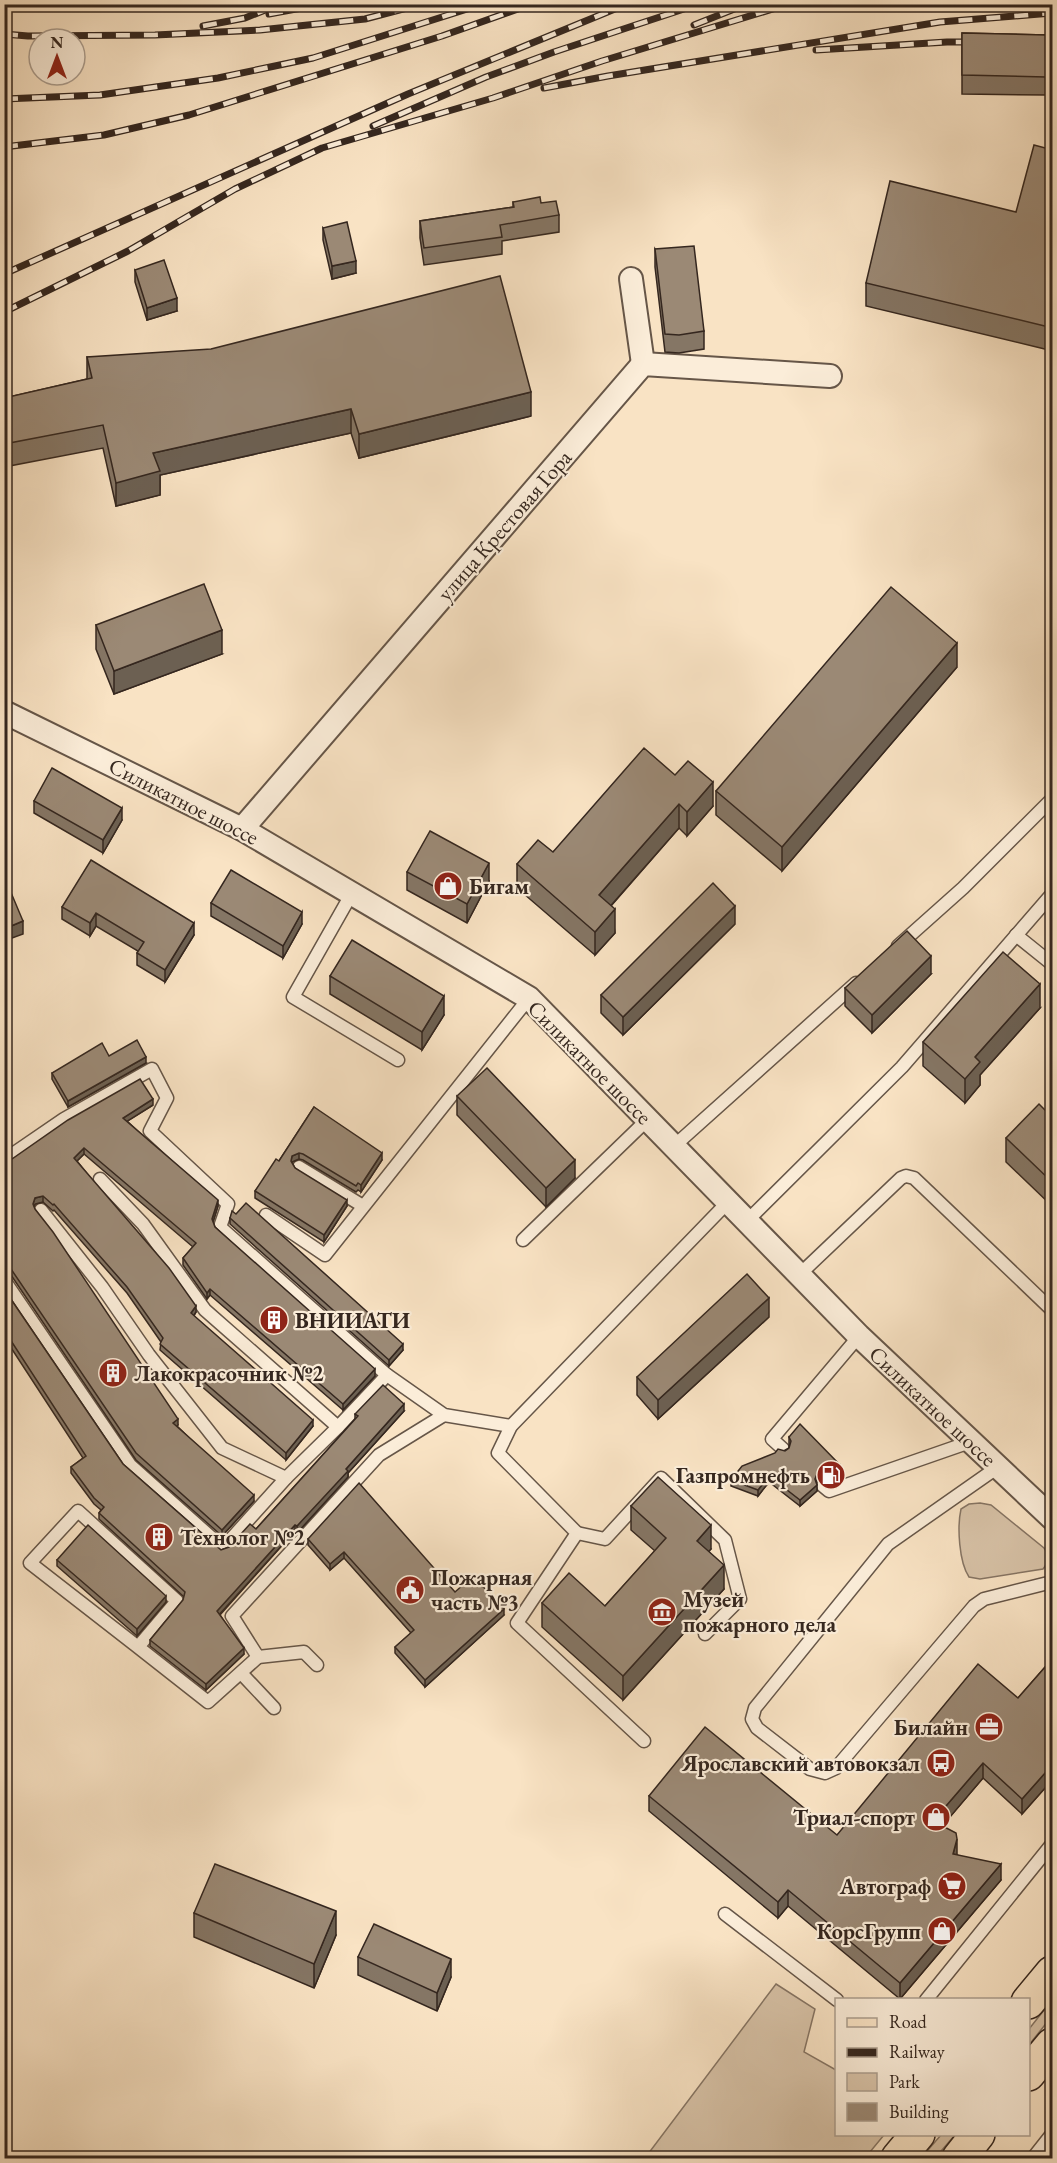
<svg xmlns="http://www.w3.org/2000/svg" width="1057" height="2163" viewBox="0 0 1057 2163" font-family="'EB Garamond',serif">
<style>
.green{fill:#d8c3a8;stroke:#867564;stroke-width:1.5}
.lines{fill:none;stroke-linecap:round;stroke-linejoin:round}
.lane-casing{stroke:#665648;stroke-width:15}
.street-casing{stroke:#665648;stroke-width:26}
.primary-casing{stroke:#35271f;stroke-width:36}
.lane{stroke:#fbedd9;stroke-width:12}
.street{stroke:#fbedd9;stroke-width:22}
.primary{stroke:#f9e3c4;stroke-width:33}
.rail-casing{stroke:#35271f;stroke-width:7}
.rail{stroke:#fbedd9;stroke-width:4.5;stroke-dasharray:14;stroke-linecap:butt}
.wall{fill:#857665;stroke:#35271f;stroke-width:1.5}
.shaded-wall{fill:#6c6052;stroke:#35271f;stroke-width:1.5}
.building{fill:#9b8975;stroke:#35271f;stroke-width:1.5}
.labels{text-anchor:middle;stroke-width:4.5;stroke-linejoin:round;paint-order:stroke}
.street-label{font-size:22px;fill:#35271f;stroke:#fbedd9}
.poi-label{font-size:22px;font-weight:bold;fill:#35271f;stroke:#fbedd9;text-anchor:start}
</style>
<rect width="100%" height="100%" fill="#f9e3c4"/>
<filter id="stains"><feTurbulence type="fractalNoise" baseFrequency=".00333" numOctaves="4"/><feColorMatrix values="0 0 0 0 .2 0 0 0 0 .09 0 0 0 0 .02 0 0 0 .5 -.17"/></filter>
<radialGradient id="worn" r=".72"><stop offset=".6" stop-color="#630" stop-opacity="0"/><stop offset="1" stop-color="#630" stop-opacity=".3"/></radialGradient>
<!-- green -->
<g class="green">
<path d="M980,1503L991,1505L1044,1548C1050,1556 1049,1561 1043,1569L980,1579L969,1577C959,1562 957,1527 961,1509L969,1504Z"/>
<polygon points="776,1984 815,2009 804,2052 836,2070 836,2134 884,2135 865,2158 645,2158"/>
<polygon points="1052,2000 1052,2016 1029,2045 1029,2029"/>
<polygon points="941,2135 955,2135 935,2158 921,2158"/>
</g>
<g class="lines">
<!-- lane casing -->
<g class="lane-casing">
<g id="lane">
<polyline points="352,893 293,997 398,1060"/>
<polyline points="1016,935 1052,964"/>
<polyline points="898,946 963,888 1052,799"/>
<polyline points="673,1147 856,983"/>
<polyline points="4,1160 64,1119 152,1069 167,1098 150,1131 228,1204 220,1227 387,1375 444,1415 511,1426"/>
<polyline points="299,1167 363,1206"/>
<polyline points="100,1179 143,1224 205,1310 338,1427 387,1375"/>
<polyline points="41,1210 102,1287 149,1355 222,1448 286,1478 338,1427"/>
<polyline points="266,1215 325,1255 529,998"/>
<polyline points="747,1221 902,1067 1052,894"/>
<polyline points="523,1240 648,1119"/>
<polyline points="799,1275 901,1178 906,1176 914,1178 1052,1310"/>
<polyline points="4,1280 130,1465 223,1548 286,1478"/>
<polyline points="783,1449 772,1439 859,1336"/>
<polyline points="998,1467 888,1544 755,1708 752,1719 757,1728 810,1769 825,1773 836,1768 974,1606 984,1599 1052,1582"/>
<polyline points="823,1486 829,1491 970,1442"/>
<polyline points="577,1533 605,1539 661,1478 725,1540 740,1599 705,1634"/>
<polyline points="138,1647 30,1563 78,1511 177,1601 138,1647 208,1702 258,1657"/>
<polyline points="317,1665 304,1652 258,1657 232,1616 379,1455 444,1415"/>
<polyline points="241,1673 274,1708"/>
<polyline points="644,1741 517,1623 577,1533 498,1453 511,1426 728,1202"/>
<polyline points="725,1914 837,2000"/>
<polyline points="926,2000 1052,1844"/>
<polyline points="1033,2158 1052,2134"/>
</g>
</g>
<!-- street casing -->
<g class="street-casing">
<g id="street">
<polyline points="631,279 643,364"/>
<polyline points="4,712 242,829 529,998 859,1336 1052,1518"/>
<polyline points="242,829 643,364 830,376"/>
</g>
</g>
<!-- primary casing -->
<g class="primary-casing">
<g id="primary">
<polyline points="1028,2002 1052,1973"/>
<polyline points="1028,2074 1052,2045"/>
<polyline points="898,2158 918,2134"/>
<polyline points="959,2158 978,2134"/>
</g>
</g>
<!-- lane -->
<use href="#lane" class="lane"/>
<!-- street -->
<use href="#street" class="street"/>
<!-- primary -->
<use href="#primary" class="primary"/>
<!-- rail casing -->
<g class="rail-casing">
<g id="rail">
<polyline points="269,14 323,4"/>
<polyline points="694,25 747,4"/>
<polyline points="203,26 245,18 280,4"/>
<polyline points="4,34 28,36 155,35 260,30 365,19 422,4"/>
<polyline points="1029,43 1052,43"/>
<polyline points="816,50 947,42 978,42"/>
<polyline points="544,88 608,76 940,22 1052,13"/>
<polyline points="4,99 100,95 218,78 313,58 483,4"/>
<polyline points="373,126 486,77 554,52 699,4"/>
<polyline points="4,147 104,135 189,115 442,36 532,4"/>
<polyline points="4,274 408,94 627,4"/>
<polyline points="4,312 128,251 235,189 322,148 493,98 602,61 789,4"/>
</g>
</g>
<!-- rail -->
<use href="#rail" class="rail"/>
</g>
<!-- wall -->
<g class="wall">
<polygon points="962,33 1046,35 1046,95 962,94"/>
<polygon points="1053,150 1053,351 866,306 866,283 1016,212"/>
<polygon points="513,202 541,203 559,215 559,232 502,241 502,254 424,265 420,238 420,221 513,207"/>
<polygon points="323,228 356,273 332,279 323,240"/>
<polygon points="655,249 704,331 704,349 679,353 665,352 655,267"/>
<polygon points="135,270 177,311 147,320 135,282"/>
<polygon points="87,357 531,416 359,458 351,433 160,475 160,495 116,506 103,448 4,467 4,398 87,379"/>
<polygon points="96,625 222,654 114,694 96,649"/>
<polygon points="957,667 782,871 716,815 716,791"/>
<polygon points="675,775 713,806 687,836 679,828 611,906 615,933 595,955 517,888 517,864 553,852"/>
<polygon points="34,801 122,820 103,853 34,813"/>
<polygon points="407,872 489,881 467,923 407,890"/>
<polygon points="211,903 302,924 283,958 211,916"/>
<polygon points="62,907 194,935 165,982 137,965 137,953 138,951 96,926 90,936 62,919"/>
<polygon points="735,924 623,1035 601,1013 601,995"/>
<polygon points="931,974 872,1033 845,1006 845,988"/>
<polygon points="330,976 444,1015 422,1050 330,994"/>
<polygon points="1040,1008 980,1075 980,1085 965,1103 923,1066 923,1042"/>
<polygon points="109,1056 146,1063 68,1107 52,1079 52,1073"/>
<polygon points="457,1096 575,1178 546,1207 457,1115"/>
<polygon points="153,1105 127,1121 218,1206 213,1222 215,1227 375,1376 343,1410 210,1295 207,1299 183,1265 183,1258 193,1247 84,1154 77,1161 196,1312 194,1316 313,1426 286,1460 160,1350 161,1342 127,1293 54,1210 53,1211 43,1202 35,1204 34,1208 178,1425 177,1426 254,1501 222,1536 136,1460 11,1275 7,1272 4,1273 4,1161 9,1161"/>
<polygon points="314,1107 382,1160 361,1192 358,1190 356,1192 303,1160 299,1159 292,1162 295,1168 347,1206 324,1242 255,1198 255,1191 279,1161"/>
<polygon points="1053,1118 1053,1207 1006,1162 1006,1138"/>
<polygon points="236,1214 403,1350 389,1366 230,1224 230,1218"/>
<polygon points="4,1289 123,1464 221,1550 229,1547 256,1529 355,1419 355,1414 404,1411 348,1473 348,1477 297,1533 295,1531 220,1615 244,1654 206,1690 150,1646 150,1640 183,1600 184,1597 99,1519 99,1513 101,1510 94,1504 71,1473 71,1467 83,1458 4,1337"/>
<polygon points="769,1317 658,1419 637,1395 637,1377"/>
<polygon points="789,1437 840,1471 829,1480 824,1478 817,1480 816,1483 817,1491 800,1506 769,1482 758,1496 731,1486 731,1480 789,1448"/>
<polygon points="631,1506 711,1549 709,1551 724,1589 623,1700 542,1627 542,1603 605,1606 655,1551 631,1530"/>
<polygon points="308,1539 455,1592 504,1615 425,1687 395,1653 395,1647 411,1633 344,1558 330,1570 308,1545"/>
<polygon points="57,1560 166,1602 137,1636 57,1566"/>
<polygon points="1053,1658 1053,1779 1022,1814 983,1778 942,1826 957,1855 1001,1880 900,1999 788,1906 778,1918 649,1811 649,1796 837,1835 1018,1698"/>
<polygon points="194,1913 336,1935 314,1988 194,1937"/>
<polygon points="358,1957 451,1977 437,2011 358,1975"/>
</g>
<!-- shaded-wall -->
<g class="shaded-wall">
<polygon points="356,261 356,273 332,279 332,266"/>
<polygon points="177,298 177,311 147,320 147,308"/>
<polygon points="531,392 531,416 359,458 359,434"/>
<polygon points="351,409 351,433 160,475 160,495 116,506 116,483 153,453"/>
<polygon points="222,630 222,654 114,694 114,671"/>
<polygon points="957,643 957,667 782,871 782,847"/>
<polygon points="713,782 713,806 687,836 687,812"/>
<polygon points="679,804 679,828 599,919 599,895"/>
<polygon points="122,808 122,820 103,853 103,840"/>
<polygon points="489,863 489,881 467,923 467,904"/>
<polygon points="735,906 735,924 623,1035 623,1017"/>
<polygon points="615,909 615,933 595,955 595,932"/>
<polygon points="302,912 302,924 283,958 283,946"/>
<polygon points="96,913 96,926 90,936 90,923"/>
<polygon points="23,921 23,934 4,941 4,929"/>
<polygon points="194,923 194,935 165,982 165,970"/>
<polygon points="931,956 931,974 872,1033 872,1015"/>
<polygon points="1040,984 1040,1008 980,1075 980,1085 965,1103 965,1079 975,1057"/>
<polygon points="444,996 444,1015 422,1050 422,1032"/>
<polygon points="146,1057 146,1063 68,1107 68,1101"/>
<polygon points="153,1099 153,1105 123,1124 123,1118"/>
<polygon points="84,1148 84,1154 74,1164 74,1158"/>
<polygon points="299,1153 299,1159 292,1162 291,1167 291,1161 292,1156"/>
<polygon points="382,1153 382,1160 361,1192 361,1185"/>
<polygon points="575,1160 575,1178 546,1207 546,1188"/>
<polygon points="43,1196 43,1202 35,1204 33,1211 33,1204 35,1198"/>
<polygon points="218,1200 218,1206 212,1225 212,1219"/>
<polygon points="347,1200 347,1206 324,1242 324,1235"/>
<polygon points="210,1289 210,1295 207,1299 207,1293"/>
<polygon points="769,1298 769,1317 658,1419 658,1400"/>
<polygon points="196,1306 196,1312 191,1319 191,1313"/>
<polygon points="403,1344 403,1350 389,1366 389,1360"/>
<polygon points="375,1369 375,1376 343,1410 343,1404"/>
<polygon points="404,1404 404,1411 348,1473 348,1477 297,1533 297,1526 346,1469"/>
<polygon points="178,1419 178,1425 173,1429 173,1423"/>
<polygon points="313,1420 313,1426 286,1460 286,1453"/>
<polygon points="840,1465 840,1471 829,1480 829,1474"/>
<polygon points="824,1472 824,1478 817,1480 815,1485 815,1479 817,1474"/>
<polygon points="769,1476 769,1482 758,1496 758,1490"/>
<polygon points="817,1485 817,1491 800,1506 800,1500"/>
<polygon points="254,1495 254,1501 222,1536 222,1530"/>
<polygon points="295,1525 295,1531 217,1617 217,1611"/>
<polygon points="711,1525 711,1549 697,1564 697,1541"/>
<polygon points="344,1552 344,1558 330,1570 330,1564"/>
<polygon points="724,1565 724,1589 623,1700 623,1676"/>
<polygon points="166,1596 166,1602 137,1636 137,1629"/>
<polygon points="504,1609 504,1615 425,1687 425,1680"/>
<polygon points="244,1648 244,1654 206,1690 206,1684"/>
<polygon points="983,1763 983,1778 933,1837 933,1821"/>
<polygon points="1053,1764 1053,1779 1022,1814 1022,1799"/>
<polygon points="957,1839 957,1855 953,1854"/>
<polygon points="1001,1864 1001,1880 900,1999 900,1983"/>
<polygon points="788,1890 788,1906 778,1918 778,1902"/>
<polygon points="336,1911 336,1935 314,1988 314,1964"/>
<polygon points="451,1959 451,1977 437,2011 437,1993"/>
</g>
<!-- building -->
<g class="building">
<polygon points="962,33 1046,35 1046,77 962,75"/>
<polygon points="1034,145 1053,150 1053,328 866,283 890,181 1016,212"/>
<polygon points="540,197 541,203 556,201 559,215 500,225 502,237 424,248 420,221 514,207 513,202"/>
<polygon points="347,222 356,261 332,266 323,228"/>
<polygon points="694,246 704,331 679,335 665,334 655,249"/>
<polygon points="164,260 177,298 147,308 135,270"/>
<polygon points="500,276 531,392 359,434 351,409 153,453 160,471 116,483 103,425 4,444 4,398 92,378 87,357 211,349"/>
<polygon points="204,584 222,630 114,671 96,625"/>
<polygon points="891,587 957,643 782,847 716,791"/>
<polygon points="644,748 675,775 688,761 713,782 687,812 679,804 599,895 615,909 595,932 517,864 538,840 553,852"/>
<polygon points="52,768 122,808 103,840 34,801"/>
<polygon points="430,831 489,863 467,904 407,872"/>
<polygon points="91,860 194,923 165,970 137,953 144,942 96,913 90,923 62,907"/>
<polygon points="231,870 302,912 283,946 211,903"/>
<polygon points="4,876 23,921 4,929"/>
<polygon points="713,883 735,906 623,1017 601,995"/>
<polygon points="907,931 931,956 872,1015 845,988"/>
<polygon points="352,940 444,996 422,1032 330,976"/>
<polygon points="1003,952 1040,984 975,1057 980,1062 965,1079 923,1042"/>
<polygon points="137,1040 146,1057 68,1101 52,1073 102,1043 109,1056"/>
<polygon points="487,1068 575,1160 546,1188 457,1096"/>
<polygon points="140,1079 153,1099 123,1118 218,1200 212,1219 215,1227 375,1369 343,1404 210,1289 207,1293 183,1258 196,1243 84,1148 74,1158 169,1268 196,1306 191,1313 313,1420 286,1453 160,1344 163,1338 127,1287 54,1204 53,1205 43,1196 35,1198 33,1204 35,1209 53,1232 178,1419 173,1423 254,1495 222,1530 136,1453 11,1269 7,1266 4,1266 4,1161 9,1161 68,1120"/>
<polygon points="1039,1104 1053,1118 1053,1183 1006,1138"/>
<polygon points="314,1107 382,1153 361,1185 358,1183 356,1186 303,1154 299,1153 292,1156 291,1161 295,1168 347,1200 324,1235 255,1191 276,1159 279,1161"/>
<polygon points="246,1203 403,1344 389,1360 230,1218 232,1211 236,1214"/>
<polygon points="747,1274 769,1298 658,1400 637,1377"/>
<polygon points="4,1289 123,1464 221,1550 229,1547 250,1524 256,1529 358,1416 355,1414 383,1385 404,1404 346,1469 348,1471 297,1526 295,1525 217,1611 244,1648 206,1684 150,1640 183,1600 185,1592 99,1513 104,1507 94,1498 71,1467 86,1456 4,1330"/>
<polygon points="800,1424 840,1465 829,1474 824,1472 817,1474 815,1479 817,1485 800,1500 769,1476 758,1490 731,1480 742,1466 775,1453 778,1449 785,1451 789,1448 791,1441 789,1437"/>
<polygon points="658,1477 711,1525 697,1541 724,1565 623,1676 542,1603 569,1573 605,1606 666,1538 631,1506"/>
<polygon points="359,1483 455,1592 473,1576 504,1609 425,1680 395,1647 414,1630 344,1552 330,1564 308,1539"/>
<polygon points="88,1525 166,1596 137,1629 57,1560"/>
<polygon points="1053,1658 1053,1764 1022,1799 983,1763 933,1821 956,1833 957,1839 953,1854 1001,1864 900,1983 788,1890 778,1902 649,1796 705,1727 837,1835 978,1664 1018,1698"/>
<polygon points="215,1864 336,1911 314,1964 194,1913"/>
<polygon points="374,1924 451,1959 437,1993 358,1957"/>
</g>
<!-- icons -->
<defs>
<g id="shop-disc" transform="scale(1.5)"><circle r="9.5" fill="#8f2418" stroke="#fbedd9"/><path d="M-5-2.5h2.3a2.7 3.5 0 0 1 5.4 0H5L5.5 6h-11ZM-1.5-2.5h3a1.5 2.3 0 0 0-3 0Z" fill="#fff"/></g>
<g id="building-disc" transform="scale(1.5)"><circle r="9.5" fill="#8f2418" stroke="#fbedd9"/><path d="M-4-6H4V6H1V3H-1V6H-4ZM-2.5-4.3h1.7v1.8h-1.7ZM.8-4.3h1.7v1.8H.8ZM-2.5-1h1.7V.8h-1.7ZM.8-1h1.7V.8H.8Z" fill="#fff"/></g>
<g id="fuel-disc" transform="scale(1.5)"><circle r="9.5" fill="#8f2418" stroke="#fbedd9"/><path d="M-5.5-6h7V0h2V4h1.3V-2.5L3-4.5l.8-.8L6-3V5H2.5V1h-1V6h-7ZM-4.2-4.7v3.2H.2V-4.7Z" fill="#fff"/></g>
<g id="civic-disc" transform="scale(1.5)"><circle r="9.5" fill="#8f2418" stroke="#fbedd9"/><path d="M-.6-6.5H3V-4.5H.6V-3L4-1V1h2V6H-6V1h2V-1L-.6-3ZM-1.2 2.5V6h2.4V2.5Z" fill="#fff"/></g>
<g id="museum-disc" transform="scale(1.5)"><circle r="9.5" fill="#8f2418" stroke="#fbedd9"/><path d="M0-6L6-3V-2H-6V-3ZM-5-1h2V3h-2ZM-1-1h2V3h-2ZM3-1h2V3H3ZM-6 4H6V6H-6Z" fill="#fff"/></g>
<g id="office-disc" transform="scale(1.5)"><circle r="9.5" fill="#8f2418" stroke="#fbedd9"/><path d="M-6-3h4V-5.5h4V-3h4V5H-6ZM-1-4.5V-3h2v-1.5ZM-6 0V1H6V0Z" fill="#fff"/></g>
<g id="bus-disc" transform="scale(1.5)"><circle r="9.5" fill="#8f2418" stroke="#fbedd9"/><path d="M-5-6H5V4H4V6H2V4H-2V6H-4V4H-5ZM-3.5-4V0h7V-4ZM-3.5 1.2v1.5H-2V1.2ZM2 1.2v1.5H3.5V1.2Z" fill="#fff"/></g>
<g id="supermarket-disc" transform="scale(1.5)"><circle r="9.5" fill="#8f2418" stroke="#fbedd9"/><path d="M-6-5.5h2.5l.6 2H6L4.5 2H-2.5L-4.4-4H-6ZM-1.5 3.2a1.3 1.3 0 1 0 .1 0ZM3 3.2a1.3 1.3 0 1 0 .1 0Z" fill="#fff"/></g>
</defs>
<g fill-rule="evenodd">
<use href="#shop-disc" x="448" y="886"/>
<use href="#building-disc" x="274" y="1320"/>
<use href="#building-disc" x="113" y="1373"/>
<use href="#fuel-disc" x="831" y="1475"/>
<use href="#building-disc" x="159" y="1537"/>
<use href="#civic-disc" x="410" y="1590"/>
<use href="#museum-disc" x="662" y="1612"/>
<use href="#office-disc" x="989" y="1727"/>
<use href="#bus-disc" x="941" y="1763"/>
<use href="#shop-disc" x="936" y="1817"/>
<use href="#supermarket-disc" x="952" y="1886"/>
<use href="#shop-disc" x="942" y="1931"/>
</g>
<g class="labels">
<!-- street labels -->
<g class="street-label">
<text transform="translate(504 525) rotate(-49)" y="8">улица Крестовая Гора</text>
<text transform="translate(184 801) rotate(27)" y="8">Силикатное шоссе</text>
<text transform="translate(590 1062) rotate(45)" y="8">Силикатное шоссе</text>
<text transform="translate(933 1406) rotate(43)" y="8">Силикатное шоссе</text>
</g>
<!-- poi labels -->
<g class="poi-label">
<text x="469" y="894">Бигам</text>
<text x="295" y="1328">ВНИИАТИ</text>
<text x="134" y="1381">Лакокрасочник №2</text>
<text x="810" y="1483" text-anchor="end">Газпромнефть</text>
<text x="180" y="1545">Технолог №2</text>
<text x="431" y="1585">Пожарная<tspan x="431" dy="25">часть №3</tspan></text>
<text x="683" y="1607">Музей<tspan x="683" dy="25">пожарного дела</tspan></text>
<text x="968" y="1735" text-anchor="end">Билайн</text>
<text x="920" y="1771" text-anchor="end">Ярославский автовокзал</text>
<text x="915" y="1825" text-anchor="end">Триал-спорт</text>
<text x="931" y="1894" text-anchor="end">Автограф</text>
<text x="921" y="1939" text-anchor="end">КорсГрупп</text>
</g>
</g>
<!-- margin -->
<rect width="1057" height="2163" fill="none" stroke="#f9e3c4" stroke-width="24"/>
<rect x="6" y="6" width="1045" height="2151" fill="none" stroke="#35271f" stroke-width="3"/>
<rect x="12" y="12" width="1033" height="2139" fill="none" stroke="#35271f" stroke-width="1.5"/>
<!-- legend -->
<rect x="835" y="1998" width="195" height="138" fill="#fbedd9" stroke="#ac9e8f" stroke-width="1.5"/>
<rect x="847" y="2018" width="30" height="9" fill="#f9e3c4" stroke="#ac9e8f" stroke-width="1.5"/>
<text x="889" y="2028" font-size="18" fill="#35271f">Road</text>
<rect x="847" y="2048" width="30" height="9" fill="#35271f" stroke="#ac9e8f" stroke-width="1.5"/>
<text x="889" y="2058" font-size="18" fill="#35271f">Railway</text>
<rect x="847" y="2073" width="30" height="18" fill="#d8c3a8" stroke="#ac9e8f" stroke-width="1.5"/>
<text x="889" y="2088" font-size="18" fill="#35271f">Park</text>
<rect x="847" y="2103" width="30" height="18" fill="#9b8975" stroke="#ac9e8f" stroke-width="1.5"/>
<text x="889" y="2118" font-size="18" fill="#35271f">Building</text>
<!-- north arrow -->
<g transform="translate(57 57)"><circle r="28" fill="#fbedd9" stroke="#ac9e8f" stroke-width="1.5"/>
<path d="M0-4.5L10 22L0 15L-10 22Z" fill="#8f2418"/>
<text y="-9" font-size="16" font-weight="bold" text-anchor="middle" fill="#35271f">N</text>
</g>
<rect width="100%" height="100%" filter="url(#stains)"/>
<rect width="100%" height="100%" fill="url(#worn)"/>
</svg>
